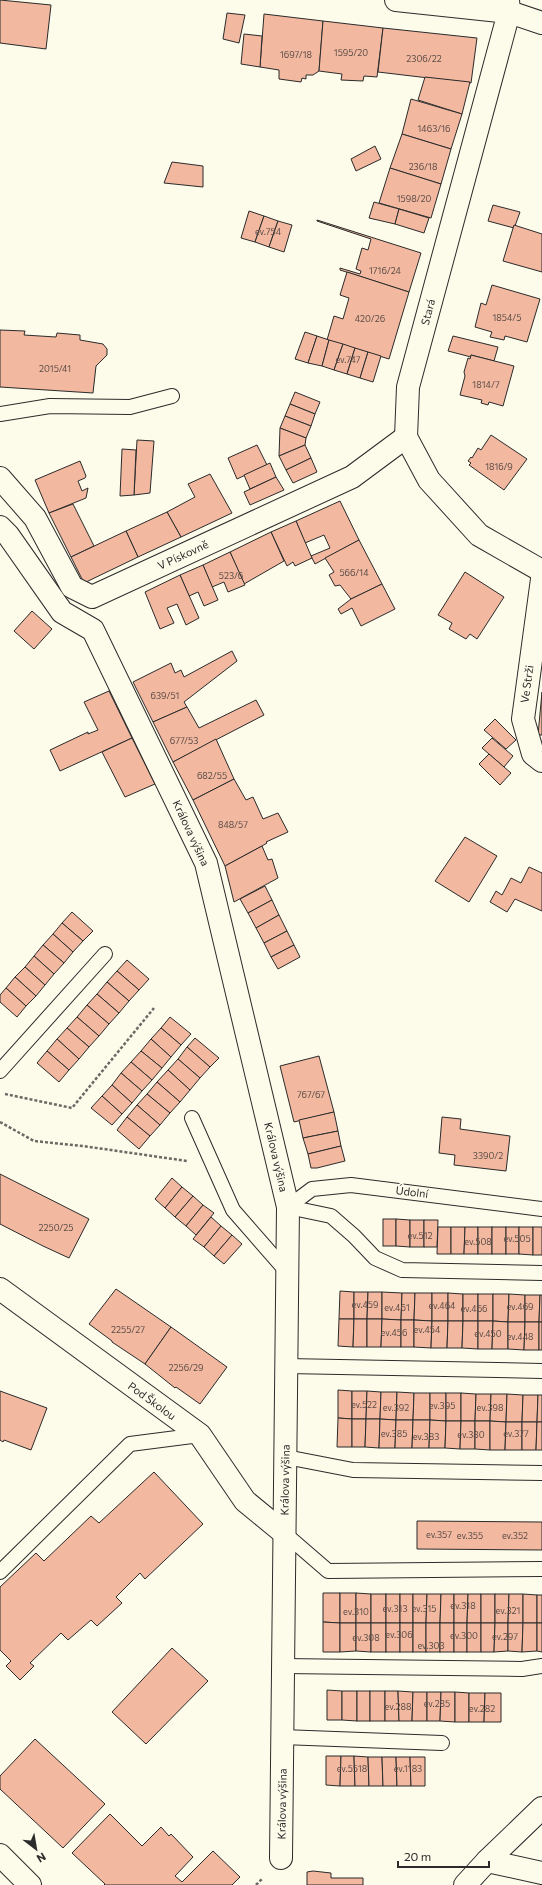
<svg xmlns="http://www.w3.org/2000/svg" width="542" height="1885" viewBox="0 0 542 1885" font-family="Commissioner,sans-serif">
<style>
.building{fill:#f2b8a0;stroke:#2b2b2b}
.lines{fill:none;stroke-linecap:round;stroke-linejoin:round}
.service-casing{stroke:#2b2b2b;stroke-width:16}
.minor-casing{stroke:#2b2b2b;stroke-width:24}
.tertiary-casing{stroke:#2b2b2b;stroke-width:24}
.path{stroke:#6a6964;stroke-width:2.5;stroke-dasharray:3 2;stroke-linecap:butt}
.service{stroke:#fdfbea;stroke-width:14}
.minor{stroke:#fdfbea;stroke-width:22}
.tertiary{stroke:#fdfbea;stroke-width:22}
.labels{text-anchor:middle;stroke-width:3;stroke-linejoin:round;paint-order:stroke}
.number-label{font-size:9px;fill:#5d4e48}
.street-label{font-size:11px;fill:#2b2b2b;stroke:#fdfbea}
</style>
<rect width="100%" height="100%" fill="#fdfbea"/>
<!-- building -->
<g class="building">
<polygon points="0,0 51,5 46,49 0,43"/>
<polygon points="227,13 245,15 239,43 223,39"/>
<polygon points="264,14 323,21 319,71 313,75 306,75 306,79 302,78 301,82 279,79 279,70 260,67"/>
<polygon points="323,21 383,28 377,77 364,76 363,81 341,80 342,74 319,71"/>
<polygon points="383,28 477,38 471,83 378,72"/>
<polygon points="244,34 262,36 260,67 241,64"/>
<polygon points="425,77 470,82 462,114 418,100"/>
<polygon points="411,99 462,114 451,149 402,134"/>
<polygon points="402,134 451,149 441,184 390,168"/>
<polygon points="375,146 381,159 356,171 351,159"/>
<polygon points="172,162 203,166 203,187 164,183"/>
<polygon points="390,168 441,184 431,218 379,203"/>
<polygon points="374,202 399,209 395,224 369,218"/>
<polygon points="493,205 520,212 515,226 514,228 488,221"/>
<polygon points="399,209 429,218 424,233 395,224"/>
<polygon points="249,211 264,216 255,242 241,238"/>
<polygon points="264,216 278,221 269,247 255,242"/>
<polygon points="317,220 421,253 409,292 340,270 340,268 360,274 361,271 356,269 362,248 368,250 371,239 317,221"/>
<polygon points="278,221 292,225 284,252 269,247"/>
<polygon points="514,225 542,234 542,272 503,261"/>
<polygon points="347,272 409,292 389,359 327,340 334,316 343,319 349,298 340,295"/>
<polygon points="492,285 540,299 527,342 505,336 504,340 490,337 492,332 475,327 481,303 486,305"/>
<polygon points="0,330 25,331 24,335 56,337 57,333 80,335 80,340 103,344 107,349 107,355 96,366 93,393 0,387"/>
<polygon points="305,332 317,336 308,363 295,359"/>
<polygon points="317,336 329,340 322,366 308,363"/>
<polygon points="453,336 498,347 494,361 471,355 471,357 448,351"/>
<polygon points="329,340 343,344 334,370 322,366"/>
<polygon points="343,344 355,348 347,374 334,370"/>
<polygon points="355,348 368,352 360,378 347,374"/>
<polygon points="368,352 381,356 373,382 360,378"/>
<polygon points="471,355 514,366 503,406 489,402 488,405 481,403 482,400 460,395 465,376 464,372 468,358 470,359"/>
<polygon points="295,392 320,402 315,414 290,404"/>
<polygon points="290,404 315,414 311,426 285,416"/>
<polygon points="285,416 311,426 306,438 280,428"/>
<polygon points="280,428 306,438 305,445 279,456"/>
<polygon points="491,435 527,459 504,490 469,465 471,463 468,461 471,457 472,458 478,448 481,450"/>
<polygon points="137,440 154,441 150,493 134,495"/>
<polygon points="257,445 267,465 237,479 228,458"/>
<polygon points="305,445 311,458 286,470 279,456"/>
<polygon points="122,449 136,450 134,495 120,496"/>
<polygon points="311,458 317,472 293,483 286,470"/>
<polygon points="80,461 86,476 85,478 78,481 82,491 88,488 86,498 49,513 35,480"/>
<polygon points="270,463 276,477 250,489 244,475"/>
<polygon points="210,474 232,513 181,537 167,512 195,497 188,484"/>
<polygon points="276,477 284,490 250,505 244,492"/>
<polygon points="340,501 359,540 315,564 311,556 330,548 324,535 305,543 296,521"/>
<polygon points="73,504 94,546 71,557 49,513"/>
<polygon points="167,512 181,537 138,557 126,531"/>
<polygon points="296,521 312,558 295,566 293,562 287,566 271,532"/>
<polygon points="126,531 138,557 84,583 71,557"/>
<polygon points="271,532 284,561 244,584 230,552"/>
<polygon points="359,540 382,584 351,599 340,585 335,586 329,575 334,572 325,558"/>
<polygon points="230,552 245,585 228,592 224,582 212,587 203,565"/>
<polygon points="203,565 218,600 204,606 198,592 189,596 180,575"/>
<polygon points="465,572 504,597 477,639 470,634 466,639 449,629 452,623 438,615"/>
<polygon points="180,575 199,618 186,625 177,604 167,608 174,623 160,629 145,592"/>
<polygon points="382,584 395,609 361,626 352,608 341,614 338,609 351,599"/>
<polygon points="32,611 52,629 34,649 14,631"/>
<polygon points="232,651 237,661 184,702 187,707 153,722 133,682 171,663 175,673 181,670 184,677"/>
<polygon points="109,691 132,738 60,771 50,750 88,732 88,734 98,730 84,702"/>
<polygon points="542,692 542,735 538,735"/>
<polygon points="256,700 264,715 173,762 153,722 187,707 199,728"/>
<polygon points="495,719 516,740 506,749 484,730"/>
<polygon points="132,738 155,784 125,797 102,752"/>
<polygon points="492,738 513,756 504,767 482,748"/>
<polygon points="216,739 234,779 193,800 173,762"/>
<polygon points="489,754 511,773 500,785 479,764"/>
<polygon points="234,779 246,800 253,797 263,819 278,813 288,832 266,842 267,843 262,846 225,866 193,800"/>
<polygon points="465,837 497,856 469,902 435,881"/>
<polygon points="262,846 268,860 272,859 278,878 234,902 225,866"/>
<polygon points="529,867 542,873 542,911 515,899 507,912 490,902 496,891 502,895 511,878 521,883"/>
<polygon points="265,886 272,900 248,913 240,899"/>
<polygon points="272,900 279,915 256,928 248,913"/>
<polygon points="72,912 93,931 83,941 62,923"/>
<polygon points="279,915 287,931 264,943 256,928"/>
<polygon points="62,923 83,941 73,952 53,934"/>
<polygon points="287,931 294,945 271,957 264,943"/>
<polygon points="53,934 73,952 64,963 43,945"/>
<polygon points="43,945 64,963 54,974 34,956"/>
<polygon points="294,945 300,957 278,969 271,957"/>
<polygon points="34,956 54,974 45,985 25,967"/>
<polygon points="127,960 149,979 139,990 117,971"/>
<polygon points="25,967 45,985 36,996 15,977"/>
<polygon points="117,971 139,990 129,1001 107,982"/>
<polygon points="15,977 36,996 26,1006 6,988"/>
<polygon points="107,982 129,1001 119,1013 97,994"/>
<polygon points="6,988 26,1006 17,1017 0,1002 0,995"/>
<polygon points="97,994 119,1013 109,1024 87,1005"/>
<polygon points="87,1005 109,1024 99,1036 77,1017"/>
<polygon points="77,1017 99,1036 89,1047 67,1028"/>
<polygon points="170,1017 191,1034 181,1045 161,1028"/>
<polygon points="67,1028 89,1047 79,1059 57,1039"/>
<polygon points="161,1028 181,1045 171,1057 151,1039"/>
<polygon points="195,1038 219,1058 210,1067 187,1047"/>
<polygon points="57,1039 79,1059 69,1070 47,1051"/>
<polygon points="151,1039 171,1057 162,1068 141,1051"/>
<polygon points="187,1047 210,1067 200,1078 178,1059"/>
<polygon points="47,1051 69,1070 59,1082 37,1063"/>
<polygon points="141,1051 162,1068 152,1080 131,1062"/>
<polygon points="319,1056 334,1112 294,1122 280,1066"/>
<polygon points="178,1059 200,1078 190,1090 168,1070"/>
<polygon points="131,1062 152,1080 142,1091 121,1073"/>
<polygon points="168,1070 190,1090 180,1102 157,1082"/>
<polygon points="121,1073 142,1091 132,1103 112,1085"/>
<polygon points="157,1082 180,1102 170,1113 147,1094"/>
<polygon points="112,1085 132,1103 122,1114 102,1096"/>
<polygon points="147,1094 170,1113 160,1125 137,1105"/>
<polygon points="102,1096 122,1114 112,1125 91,1108"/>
<polygon points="137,1105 160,1125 150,1136 127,1117"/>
<polygon points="334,1112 338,1131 303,1138 299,1120"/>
<polygon points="127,1117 150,1136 139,1149 117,1130"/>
<polygon points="442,1117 461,1119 460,1129 510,1136 506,1171 454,1165 455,1155 439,1153"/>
<polygon points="338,1131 341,1146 308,1154 303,1138"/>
<polygon points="341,1146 345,1161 317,1168 311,1168 308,1154"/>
<polygon points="0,1174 89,1219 69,1258 43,1246 0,1224"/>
<polygon points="172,1178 182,1187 165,1208 155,1199"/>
<polygon points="182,1187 193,1196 175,1217 165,1208"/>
<polygon points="193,1196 203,1205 186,1226 175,1217"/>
<polygon points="203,1205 214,1213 196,1235 186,1226"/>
<polygon points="211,1217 221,1226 204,1247 193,1239"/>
<rect x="383" y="1219" width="13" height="27"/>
<polygon points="396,1219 410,1220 410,1247 396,1246"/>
<rect x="410" y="1220" width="14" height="27"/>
<polygon points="424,1220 438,1220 437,1247 424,1247"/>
<polygon points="221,1226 232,1235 214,1256 204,1247"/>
<polygon points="438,1227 451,1227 451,1254 437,1254"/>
<polygon points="451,1227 465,1227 464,1254 451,1254"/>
<polygon points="465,1227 478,1227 478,1254 464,1254"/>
<rect x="478" y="1227" width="14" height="27"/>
<rect x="492" y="1227" width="14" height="27"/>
<rect x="506" y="1227" width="13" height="27"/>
<polygon points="519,1227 533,1227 533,1255 519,1254"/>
<rect x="533" y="1227" width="9" height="28"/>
<polygon points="232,1235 242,1244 224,1264 214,1256"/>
<polygon points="116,1289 171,1327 145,1364 112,1342 112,1341 89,1324"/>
<polygon points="340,1291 354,1292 354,1319 339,1319"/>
<polygon points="354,1292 368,1292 367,1319 354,1319"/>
<polygon points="368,1292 382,1292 382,1319 367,1319"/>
<polygon points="382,1292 402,1293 401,1320 382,1319"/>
<polygon points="402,1293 415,1293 414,1320 401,1320"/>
<polygon points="415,1293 432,1293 432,1321 414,1320"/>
<rect x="432" y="1293" width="16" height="28"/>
<polygon points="448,1293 463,1294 463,1321 448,1321"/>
<rect x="463" y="1294" width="15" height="27"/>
<rect x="478" y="1294" width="15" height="27"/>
<polygon points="493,1294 509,1294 508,1322 493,1321"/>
<polygon points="509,1294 525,1295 525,1322 508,1322"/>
<polygon points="525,1295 540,1295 539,1322 525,1322"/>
<polygon points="540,1295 542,1295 542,1322 539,1322"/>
<polygon points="339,1319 354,1319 353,1347 338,1346"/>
<polygon points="354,1319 367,1319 367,1347 353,1347"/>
<polygon points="367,1319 382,1319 381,1347 367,1347"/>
<polygon points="382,1319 401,1320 401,1347 381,1347"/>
<rect x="401" y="1320" width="13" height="27"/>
<polygon points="414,1320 432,1321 431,1348 414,1347"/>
<polygon points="432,1321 448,1321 447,1348 431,1348"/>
<polygon points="448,1321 463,1321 462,1348 447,1348"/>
<polygon points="463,1321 478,1321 478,1349 462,1348"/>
<polygon points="478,1321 493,1321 492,1349 478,1349"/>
<polygon points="493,1321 508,1322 508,1349 492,1349"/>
<polygon points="508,1322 525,1322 524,1350 508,1349"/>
<polygon points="525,1322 539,1322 539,1350 524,1350"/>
<rect x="539" y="1322" width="3" height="28"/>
<polygon points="171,1327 227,1367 200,1404 176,1387 175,1388 145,1364"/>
<polygon points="338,1390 352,1391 352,1419 338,1418"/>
<polygon points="0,1391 47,1408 31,1450 4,1440 3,1442 0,1440"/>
<polygon points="352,1391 367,1391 366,1419 352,1419"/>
<polygon points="367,1391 381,1392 380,1419 366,1419"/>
<polygon points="381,1392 397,1392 396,1420 380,1419"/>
<polygon points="397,1392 414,1393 413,1420 396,1420"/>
<polygon points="414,1393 430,1393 430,1420 413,1420"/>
<polygon points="430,1393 446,1393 446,1421 430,1420"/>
<rect x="446" y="1393" width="15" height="28"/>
<polygon points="461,1393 476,1394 475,1421 461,1421"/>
<polygon points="476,1394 491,1394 490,1421 475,1421"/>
<polygon points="491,1394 507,1394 506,1422 490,1421"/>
<polygon points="507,1394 523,1395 522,1422 506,1422"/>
<polygon points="523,1395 538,1395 537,1422 522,1422"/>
<polygon points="538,1395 542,1395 542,1422 537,1422"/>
<polygon points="338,1418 352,1419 352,1447 337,1447"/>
<polygon points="352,1419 366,1419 365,1447 352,1447"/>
<polygon points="366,1419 380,1419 379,1448 365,1447"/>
<polygon points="380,1419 396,1420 395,1448 379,1448"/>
<polygon points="396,1420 413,1420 412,1448 395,1448"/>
<polygon points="413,1420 430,1420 429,1448 412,1448"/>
<polygon points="430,1420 446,1421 445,1448 429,1448"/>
<polygon points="446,1421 461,1421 460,1449 445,1448"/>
<polygon points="461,1421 475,1421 475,1449 460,1449"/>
<polygon points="475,1421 490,1421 490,1450 475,1449"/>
<polygon points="490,1421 506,1422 505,1450 490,1450"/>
<polygon points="506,1422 522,1422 522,1450 505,1450"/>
<polygon points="522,1422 537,1422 536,1450 522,1450"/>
<polygon points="537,1422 542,1422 542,1450 536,1450"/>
<polygon points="154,1472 203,1524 145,1579 140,1573 116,1597 122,1603 97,1626 91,1620 68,1640 61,1633 30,1663 34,1666 20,1680 6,1666 11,1661 0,1650 0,1587 36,1553 44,1561 91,1516 99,1523"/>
<polygon points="417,1521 542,1522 542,1550 417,1549"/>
<polygon points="323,1593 340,1593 340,1623 323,1622"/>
<rect x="340" y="1593" width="16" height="30"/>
<polygon points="356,1593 371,1594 371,1623 356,1623"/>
<rect x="371" y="1594" width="15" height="29"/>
<rect x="386" y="1594" width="14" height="29"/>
<rect x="400" y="1594" width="13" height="29"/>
<polygon points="413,1594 427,1594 426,1623 413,1623"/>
<polygon points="427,1594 441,1594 440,1623 426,1623"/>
<polygon points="441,1594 454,1594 454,1623 440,1623"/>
<polygon points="454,1594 468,1594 467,1623 454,1623"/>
<polygon points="468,1594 481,1594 481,1623 467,1623"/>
<rect x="481" y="1594" width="14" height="29"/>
<polygon points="495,1594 509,1594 508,1623 495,1623"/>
<polygon points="509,1594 523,1594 523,1623 508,1623"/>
<polygon points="523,1594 537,1595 537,1623 523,1623"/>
<rect x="537" y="1595" width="5" height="28"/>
<polygon points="323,1622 340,1623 340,1652 323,1652"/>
<polygon points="340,1623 356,1623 356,1651 340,1652"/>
<polygon points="356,1623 371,1623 371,1652 356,1651"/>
<rect x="371" y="1623" width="15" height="29"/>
<rect x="386" y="1623" width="14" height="29"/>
<rect x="400" y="1623" width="13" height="29"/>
<rect x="413" y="1623" width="13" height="29"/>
<rect x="426" y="1623" width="14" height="29"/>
<rect x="440" y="1623" width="14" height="29"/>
<rect x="454" y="1623" width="13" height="29"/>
<rect x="467" y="1623" width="14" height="29"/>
<polygon points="481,1623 495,1623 494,1652 481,1652"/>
<polygon points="495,1623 508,1623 508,1651 494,1652"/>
<polygon points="508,1623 523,1623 522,1652 508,1651"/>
<polygon points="523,1623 537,1623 537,1651 522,1652"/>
<polygon points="537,1623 542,1623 542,1652 537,1651"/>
<polygon points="172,1648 208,1681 146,1744 112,1712"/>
<polygon points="327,1690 342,1691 342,1720 327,1720"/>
<polygon points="342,1691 357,1691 357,1721 342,1720"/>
<rect x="357" y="1691" width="13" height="30"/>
<rect x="370" y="1691" width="15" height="30"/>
<polygon points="385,1691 398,1691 399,1721 385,1721"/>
<polygon points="398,1691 413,1692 412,1721 399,1721"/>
<polygon points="413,1692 427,1692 427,1721 412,1721"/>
<polygon points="427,1692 441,1692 440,1721 427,1721"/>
<polygon points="441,1692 455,1692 455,1722 440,1721"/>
<polygon points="455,1692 469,1693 469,1722 455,1722"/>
<polygon points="469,1693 485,1693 484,1722 469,1722"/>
<polygon points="485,1693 501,1693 501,1722 484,1722"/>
<polygon points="35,1739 105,1804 63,1848 0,1789 0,1776"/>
<polygon points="326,1756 341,1756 340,1786 326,1785"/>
<polygon points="341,1756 354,1756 355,1786 340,1786"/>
<polygon points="354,1756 368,1757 369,1786 355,1786"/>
<polygon points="368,1757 382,1757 383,1786 369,1786"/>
<polygon points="382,1757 396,1757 397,1786 383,1786"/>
<polygon points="396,1757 410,1757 411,1786 397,1786"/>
<polygon points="410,1757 425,1757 425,1786 411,1786"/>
<polygon points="110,1814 142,1846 161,1827 169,1836 171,1834 193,1857 175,1876 182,1882 213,1851 240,1877 232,1885 104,1885 105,1884 72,1853"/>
<polygon points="313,1871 331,1873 331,1878 363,1878 363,1885 307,1885 307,1872"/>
</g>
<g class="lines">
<!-- service casing -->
<g class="service-casing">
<g id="service">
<polyline points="0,414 50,406 130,407 172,396"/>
<polyline points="0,1071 105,954"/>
<polyline points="192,1118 233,1210 288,1273"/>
<polyline points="288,1207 331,1216 354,1236 375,1258 402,1270 542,1273"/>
<polyline points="288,1207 312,1189 351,1185 542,1209"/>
<polyline points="287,1366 542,1371"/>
<polyline points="286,1457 353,1470 542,1473"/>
<polyline points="284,1533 328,1571 542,1569"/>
<polyline points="0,1572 130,1444 200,1435"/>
<polyline points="283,1666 522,1669 542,1666"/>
<polyline points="282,1737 442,1743"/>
</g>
</g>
<!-- minor casing -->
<g class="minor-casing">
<g id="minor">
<polyline points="396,0 509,12 542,23"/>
<polyline points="508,0 509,12 408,387 406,437 429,480 479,535 542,571"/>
<polyline points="0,478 35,518 72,587 92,597 352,477 406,437"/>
<polyline points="0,527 8,535 62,612 93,630 206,863 288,1207 281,1858"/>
<polyline points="542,579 523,719 533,754 542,761"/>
<polyline points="0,1289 200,1435 245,1501 284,1533"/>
<polyline points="487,1861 542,1873"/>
<polyline points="465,1885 487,1861 542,1808"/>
</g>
</g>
<!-- tertiary casing -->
<g class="tertiary-casing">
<polyline id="tertiary" points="0,1855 30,1885"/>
</g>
<!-- path -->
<g class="path">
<polyline points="5,1094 72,1108 154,1008"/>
<polyline points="0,1122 34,1141 83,1146 187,1161"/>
<polyline points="256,1885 263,1878"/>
</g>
<!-- service -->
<use href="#service" class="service"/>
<!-- minor -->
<use href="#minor" class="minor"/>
<!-- tertiary -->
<use href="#tertiary" class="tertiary"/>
</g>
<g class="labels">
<!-- number labels -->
<g class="number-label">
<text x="351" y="56">1595/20</text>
<text x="296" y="58">1697/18</text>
<text x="424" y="62">2306/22</text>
<text x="434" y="132">1463/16</text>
<text x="423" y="170">236/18</text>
<text x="414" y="202">1598/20</text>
<text x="268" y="235">ev.754</text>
<text x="385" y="274">1716/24</text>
<text x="507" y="321">1854/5</text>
<text x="370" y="322">420/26</text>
<text x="348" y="363">ev.747</text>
<text x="55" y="372">2015/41</text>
<text x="486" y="388">1814/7</text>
<text x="499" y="470">1816/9</text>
<text x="354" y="576">566/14</text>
<text x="231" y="579">523/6</text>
<text x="165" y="699">639/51</text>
<text x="184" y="744">677/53</text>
<text x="212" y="779">682/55</text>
<text x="233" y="828">848/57</text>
<text x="311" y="1098">767/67</text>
<text x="488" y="1159">3390/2</text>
<text x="56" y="1231">2250/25</text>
<text x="420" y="1239">ev.512</text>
<text x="517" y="1242">ev.505</text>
<text x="478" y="1245">ev.508</text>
<text x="365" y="1308">ev.459</text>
<text x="442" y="1309">ev.464</text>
<text x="520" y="1310">ev.469</text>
<text x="397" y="1311">ev.461</text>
<text x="474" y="1312">ev.466</text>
<text x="128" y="1333">2255/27</text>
<text x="427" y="1333">ev.454</text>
<text x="394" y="1336">ev.456</text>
<text x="488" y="1337">ev.450</text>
<text x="520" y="1340">ev.448</text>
<text x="186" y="1371">2256/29</text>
<text x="364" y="1408">ev.522</text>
<text x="442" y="1409">ev.395</text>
<text x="396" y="1411">ev.392</text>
<text x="490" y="1411">ev.398</text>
<text x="394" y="1437">ev.385</text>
<text x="516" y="1437">ev.377</text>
<text x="471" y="1438">ev.380</text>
<text x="426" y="1440">ev.383</text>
<text x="439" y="1538">ev.357</text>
<text x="470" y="1539">ev.355</text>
<text x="515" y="1539">ev.352</text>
<text x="463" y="1609">ev.318</text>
<text x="395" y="1612">ev.313</text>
<text x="424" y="1612">ev.315</text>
<text x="508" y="1614">ev.321</text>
<text x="356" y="1615">ev.310</text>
<text x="399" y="1638">ev.306</text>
<text x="464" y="1639">ev.300</text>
<text x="505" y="1640">ev.297</text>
<text x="366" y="1641">ev.308</text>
<text x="431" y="1649">ev.303</text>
<text x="437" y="1707">ev.285</text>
<text x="398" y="1710">ev.288</text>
<text x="482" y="1712">ev.282</text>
<text x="352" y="1772">ev.5518</text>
<text x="408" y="1772">ev.1183</text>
</g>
<!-- street labels -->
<g class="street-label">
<text transform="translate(428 312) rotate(-75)" y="4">Stará</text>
<text transform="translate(183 555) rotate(-25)" y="4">V Pískovně</text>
<text transform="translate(527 684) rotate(-82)" y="4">Ve Strži</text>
<text transform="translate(191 833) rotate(65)" y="4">Králova výšina</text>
<text transform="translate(276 1157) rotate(77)" y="4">Králova výšina</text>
<text transform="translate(412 1192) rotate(7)" y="4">Údolní</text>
<text transform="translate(152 1401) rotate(36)" y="4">Pod Školou</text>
<text transform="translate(285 1480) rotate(-89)" y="4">Králova výšina</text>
<text transform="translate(282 1804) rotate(-89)" y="4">Králova výšina</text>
</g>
</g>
<!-- north arrow -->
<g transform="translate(36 1849) rotate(149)" stroke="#fdfbea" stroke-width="3" paint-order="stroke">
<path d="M0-3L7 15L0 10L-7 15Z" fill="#2b2b2b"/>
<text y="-6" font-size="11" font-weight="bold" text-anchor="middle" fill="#2b2b2b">N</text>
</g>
<!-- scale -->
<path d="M398 1861v6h91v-6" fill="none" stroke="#2b2b2b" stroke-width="2"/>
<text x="404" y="1861" font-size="12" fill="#2b2b2b" stroke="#fdfbea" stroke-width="3" paint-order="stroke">20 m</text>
</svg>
